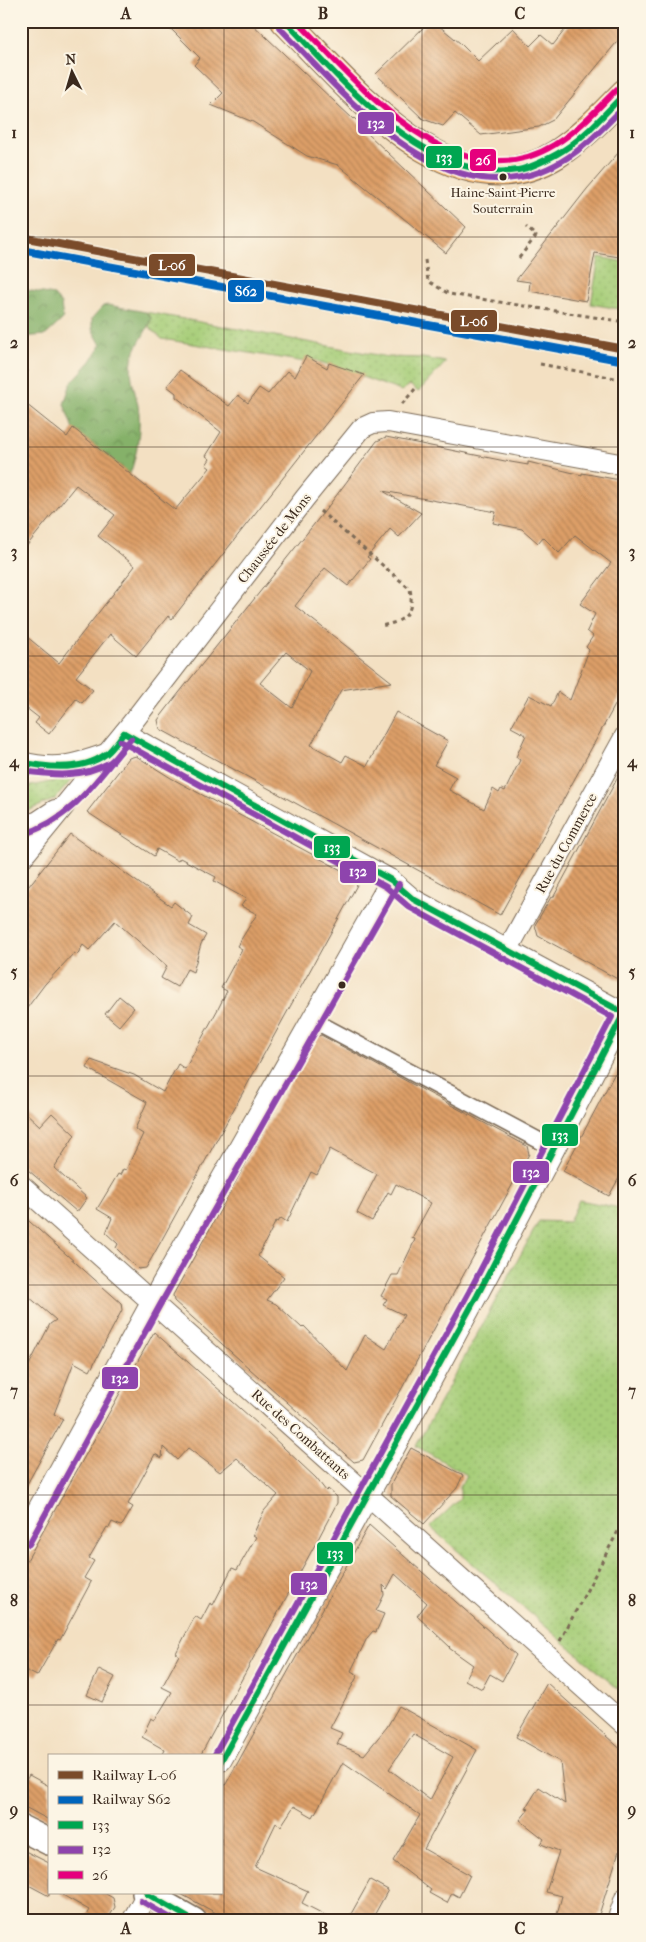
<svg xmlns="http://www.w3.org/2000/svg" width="646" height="1942" viewBox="0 0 646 1942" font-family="'IM FELL French Canon',serif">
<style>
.grass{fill:url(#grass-dots);stroke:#717c4c}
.forest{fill:url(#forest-crowns);stroke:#606e44}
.building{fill:url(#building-back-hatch);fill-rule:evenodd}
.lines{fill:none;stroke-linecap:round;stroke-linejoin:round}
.pedestrian-casing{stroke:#7b6a57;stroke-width:18}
.minor-casing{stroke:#7b6a57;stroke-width:22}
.tertiary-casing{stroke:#7b6a57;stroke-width:28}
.primary-casing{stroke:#7b6a57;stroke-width:30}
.path{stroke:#7b6a57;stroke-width:3;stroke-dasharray:4 4;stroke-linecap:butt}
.pedestrian{stroke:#fff;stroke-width:15}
.minor{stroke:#fff;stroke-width:20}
.tertiary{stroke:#fff;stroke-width:25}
.primary{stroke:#fdbc70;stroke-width:28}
.bus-1-casing{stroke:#fcf5e5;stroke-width:10}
.bus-2-casing{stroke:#fcf5e5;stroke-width:10}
.bus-3-casing{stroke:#fcf5e5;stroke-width:10}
.bus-1{stroke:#00a651;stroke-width:6}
.bus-2{stroke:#8e44ad;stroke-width:6}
.bus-3{stroke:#e5007d;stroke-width:6}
.rail-1-casing{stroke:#fcf5e5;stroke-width:11}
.rail-2-casing{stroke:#fcf5e5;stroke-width:11}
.rail-1{stroke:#7a4b2a;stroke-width:8}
.rail-2{stroke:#0065bd;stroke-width:8}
.grid{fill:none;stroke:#3b2a1e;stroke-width:1;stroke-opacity:0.55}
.bus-dot{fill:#3b2a1e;stroke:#fcf5e5;stroke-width:2}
.labels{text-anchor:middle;stroke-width:4;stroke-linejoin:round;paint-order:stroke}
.bus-label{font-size:13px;fill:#3b2a1e;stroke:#fcf5e5}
.street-label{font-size:14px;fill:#3b2a1e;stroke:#fcf5e5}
.line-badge{stroke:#fcf5e5;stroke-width:2}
.badge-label{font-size:14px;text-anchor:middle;font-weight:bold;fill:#fff}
.neatline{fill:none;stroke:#3b2a1e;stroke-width:2}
.grid-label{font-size:16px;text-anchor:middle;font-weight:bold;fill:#3b2a1e}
</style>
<defs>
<pattern id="grass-dots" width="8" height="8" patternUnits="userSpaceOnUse" patternTransform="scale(1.25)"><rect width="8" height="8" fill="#a7ce79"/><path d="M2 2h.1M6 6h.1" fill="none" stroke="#91b168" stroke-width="1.8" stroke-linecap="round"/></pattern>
<pattern id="forest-crowns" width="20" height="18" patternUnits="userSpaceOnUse" patternTransform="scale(1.25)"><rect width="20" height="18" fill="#85b169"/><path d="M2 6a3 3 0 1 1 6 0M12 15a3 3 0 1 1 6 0" fill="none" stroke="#6e9056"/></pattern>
<pattern id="building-back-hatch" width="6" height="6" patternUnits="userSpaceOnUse" patternTransform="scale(1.25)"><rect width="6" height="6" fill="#dd9f68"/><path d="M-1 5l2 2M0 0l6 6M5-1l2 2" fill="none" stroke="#b48255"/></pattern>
</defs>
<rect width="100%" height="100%" fill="#fcf5e5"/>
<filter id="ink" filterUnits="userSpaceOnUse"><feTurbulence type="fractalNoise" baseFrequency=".02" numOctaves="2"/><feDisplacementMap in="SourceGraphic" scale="10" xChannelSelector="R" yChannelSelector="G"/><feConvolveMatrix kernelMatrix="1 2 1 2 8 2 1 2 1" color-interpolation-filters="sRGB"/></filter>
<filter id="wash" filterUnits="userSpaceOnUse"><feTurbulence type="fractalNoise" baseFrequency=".0096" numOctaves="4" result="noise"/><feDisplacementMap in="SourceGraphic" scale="20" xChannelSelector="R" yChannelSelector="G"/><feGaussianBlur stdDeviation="1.12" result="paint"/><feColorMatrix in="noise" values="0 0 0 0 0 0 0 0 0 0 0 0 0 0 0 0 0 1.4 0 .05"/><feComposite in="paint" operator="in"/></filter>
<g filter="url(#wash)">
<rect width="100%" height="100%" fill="#f3e0c2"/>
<!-- grass -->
<g class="grass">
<polygon points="599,257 625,262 625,310 591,304"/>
<polygon points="146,312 388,357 422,358 446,362 418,392 410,385 401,391 315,360 309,362 299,361 162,339 149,327 151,318"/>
<polygon points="74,777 55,799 21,814 21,788"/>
<polygon points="579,1200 625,1209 625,1695 430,1527 460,1499 460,1486 467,1475 416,1446 539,1221 569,1222"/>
</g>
<!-- forest -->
<g class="forest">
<polygon points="21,289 54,295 61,304 63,319 46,335 21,337"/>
<path d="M108,305L146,312L151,318C147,333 135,345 132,360C128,378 138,396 139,413C140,434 137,455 130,474L73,429L64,404L71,383L91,361L101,345L92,329V318L103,306Z"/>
</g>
<g id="blocks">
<!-- building -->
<g class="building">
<polygon points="163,21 249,21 353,119 354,118 368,131 367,133 466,227 446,253 338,165 307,156 253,122 211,105 223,93 194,65 200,58"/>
<polygon points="430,21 433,21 460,43 478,61 513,28 530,46 541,35 553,45 572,21 625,21 625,32 553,120 539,127 481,135 455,113 443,126 423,119 376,74"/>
<polygon points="625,145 625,258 595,253 586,301 529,291 530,282 516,280 587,189"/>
<polygon points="306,356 327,368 329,363 364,375 172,619 168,616 136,656 110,634 76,677 93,690 82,703 76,699 49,734 35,723 39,718 21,704 21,632 59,663 135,566 98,536 115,515 76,485 21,553 21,400 67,437 73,428 175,510 210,468 206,465 210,459 206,456 221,432 176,397 176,393 167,386 180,370 229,406 238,395 248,403 259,388 268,394 288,371 295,377"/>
<path d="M386,437L505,461L528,465V462L582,475V473L625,481V687L500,915L160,729L158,720L175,698L327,508L377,441ZM383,491L496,512L493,523L522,529L538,543L543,537L559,553L575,535L611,563L580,604L595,614L587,631L593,636L586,647L589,650L570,700L558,692L551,706L529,695L511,727L526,735L516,757L520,760L505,791L501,789L499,793L493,789L484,809L449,790L456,777L434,765L448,741L396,712L367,766L346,755L342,762L311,745L341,690L392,682L295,606L325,568L348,586L370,559L367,557L390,529L399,537L421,513ZM286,652L310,671L292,708L260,683Z"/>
<polygon points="136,756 171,778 354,877 357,885 159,1245 146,1268 138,1269 116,1248 118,1244 106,1233 112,1218 97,1209 118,1174 120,1175 123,1169 126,1170 143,1134 135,1129 147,1102 87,1068 91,1060 134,1075 163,1092 178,1064 185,1069 218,1009 227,991 221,988 242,949 237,946 257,914 241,906 246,899 214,881 216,877 180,858 178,861 157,849 154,856 87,812 129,758"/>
<polygon points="625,764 625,983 538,936 535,925 551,897 553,898"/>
<polygon points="70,834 171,906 174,902 193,917 189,925 206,935 201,944 193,972 187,969 177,987 161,978 167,966 115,921 89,950 83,945 77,955 74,953 45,984 21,1016 21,896"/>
<polygon points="119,996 134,1008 119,1026 105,1014"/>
<path d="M321,1035L527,1146L529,1154L363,1460L354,1462L174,1301L173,1295L316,1037ZM330,1149L377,1174L357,1213L372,1221L388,1192L391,1194L396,1184L431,1203L412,1238L415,1239L414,1242L398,1275H392L381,1296L387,1299L383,1305L404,1315L386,1349L365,1335L347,1371L304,1326L302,1328L276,1304L267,1300L284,1277L258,1256L276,1221L278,1222L281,1218L287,1222L311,1172L317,1175Z"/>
<polygon points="625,1054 625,1167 609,1196 563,1171"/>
<polygon points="21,1108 40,1126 52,1113 75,1135 54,1168 87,1198 77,1212 21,1164"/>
<polygon points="21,1214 121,1303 122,1310 90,1371 74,1362 54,1414 63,1419 21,1495 21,1360 29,1365 50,1324 56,1320 21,1290"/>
<polygon points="154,1332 267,1432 316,1478 326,1491 328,1489 337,1497 337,1503 317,1541 200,1756 162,1756 165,1750 142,1737 151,1718 155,1720 172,1692 162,1687 179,1655 176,1653 195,1616 201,1620 210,1603 213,1605 232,1568 237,1570 256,1537 253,1535 264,1511 278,1495 237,1458 220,1472 188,1448 177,1460 163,1447 162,1458 155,1454 128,1504 133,1507 123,1524 121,1526 112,1522 109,1528 107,1527 89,1558 94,1561 84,1578 91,1582 60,1640 58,1639 37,1676 21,1668 21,1571"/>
<polygon points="411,1448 463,1475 457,1488 424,1524 391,1496 391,1484"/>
<path d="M369,1525L516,1655L502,1681L490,1674L482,1689L465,1680L473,1665L449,1648L450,1647L417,1616L427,1603L395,1574L387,1589L383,1585L384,1595L376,1611L384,1614L376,1632L373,1631L367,1638L351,1671L358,1675L330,1728L342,1733L337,1744L364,1755L387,1727L399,1706L477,1750L424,1849L470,1875L459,1897L452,1893L447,1903L429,1893L431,1890L393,1861L420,1815L343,1762L313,1817L294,1806L281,1826L276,1823L255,1867L308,1891L302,1903L337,1921H231L179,1893H221V1793ZM413,1734L453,1757L430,1800L389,1769Z"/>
<polygon points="99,1669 115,1677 102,1702 87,1695"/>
<polygon points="547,1683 625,1753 625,1840 621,1851 619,1851 597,1921 555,1921 562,1896 546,1892 559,1851 541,1844 544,1839 520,1820 529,1809 526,1808 539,1787 565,1804 560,1762 516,1737"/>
<polygon points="29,1775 49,1786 49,1820 21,1805 21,1790"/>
<polygon points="21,1849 49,1863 49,1896 21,1881"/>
<polygon points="370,1880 388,1890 371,1921 347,1921"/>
<polygon points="59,1893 104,1893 113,1898 115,1907 107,1921 83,1921 89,1910"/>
</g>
</g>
</g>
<g filter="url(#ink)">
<use href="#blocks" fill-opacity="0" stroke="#7b6a57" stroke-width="1"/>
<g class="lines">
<!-- pedestrian casing -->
<g class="pedestrian-casing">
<polyline id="pedestrian" points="311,1019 555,1149"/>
</g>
<!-- minor casing -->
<g class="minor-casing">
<g id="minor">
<path d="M124,733L391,880L413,899L624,1013C497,1266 359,1514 221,1761"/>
<path d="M21,762C56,771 74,765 106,754"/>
<polyline points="21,826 37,822 55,810"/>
<polyline points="21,859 132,723 305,498 362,428 373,423 388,422 625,465"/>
<polyline points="508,949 625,736"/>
<polyline points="21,1185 625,1725"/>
<polyline points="21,1540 152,1301 391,880"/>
<polyline points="132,1921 147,1893"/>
<polyline points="617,1921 625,1898"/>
</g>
</g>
<!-- tertiary casing -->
<g class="tertiary-casing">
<g id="tertiary">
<polyline points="21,1828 49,1842"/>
<polyline points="145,1893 194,1921"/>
</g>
</g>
<!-- primary casing -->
<g class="primary-casing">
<path id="primary" d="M285,21C350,86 453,219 557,154C583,137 603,115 625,93"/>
</g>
<!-- path -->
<g class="path">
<polyline points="519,258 536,236 526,227"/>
<polyline points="425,260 428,281 449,294 625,322"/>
<polyline points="540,364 625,380"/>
<polyline points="21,367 28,372"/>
<polyline points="402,404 415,389"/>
<path d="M320,511L410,589C415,615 403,622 380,626"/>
<polyline points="560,1641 625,1518"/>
</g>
<!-- pedestrian -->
<use href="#pedestrian" class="pedestrian"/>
<!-- minor -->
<use href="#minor" class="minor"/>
<!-- tertiary -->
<use href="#tertiary" class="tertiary"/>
<!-- primary -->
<use href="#primary" class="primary"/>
<!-- bus-1 casing -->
<g class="bus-1-casing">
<g id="bus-1">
<path d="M285,21C341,79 427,185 518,170C530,168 546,160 557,154C583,140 604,114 625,93"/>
<polyline points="124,733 391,880 413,899 624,1013 477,1296 221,1761"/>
<path d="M21,762C48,768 83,771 106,754C113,749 118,740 124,733"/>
<polyline points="147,1894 194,1921"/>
</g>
</g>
<!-- bus-2 casing -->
<g class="bus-2-casing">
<g id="bus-2">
<path d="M279,27C347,98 452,227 562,161C586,147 606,125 625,106"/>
<polyline points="120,741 386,887 409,907 612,1017 469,1292 214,1756"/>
<path d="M21,771C52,775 82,779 110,762C116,758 121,749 126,744"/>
<path d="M23,834C73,820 99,776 131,739"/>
<polyline points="29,1544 160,1305 399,884"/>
<polyline points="141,1901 176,1921"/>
</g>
</g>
<!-- bus-3 casing -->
<g class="bus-3-casing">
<path id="bus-3" d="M297,21C358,84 457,205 554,145C579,130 599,107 619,87"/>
</g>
<!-- bus-1 -->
<use href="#bus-1" class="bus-1"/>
<!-- bus-2 -->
<use href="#bus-2" class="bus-2"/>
<!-- bus-3 -->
<use href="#bus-3" class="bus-3"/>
<!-- rail-1 casing -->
<g class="rail-1-casing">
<polyline id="rail-1" points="21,237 625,349"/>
</g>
<!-- rail-2 casing -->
<g class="rail-2-casing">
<polyline id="rail-2" points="21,250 625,361"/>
</g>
<!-- rail-1 -->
<use href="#rail-1" class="rail-1"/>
<!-- rail-2 -->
<use href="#rail-2" class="rail-2"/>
</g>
</g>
<!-- grid -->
<path class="grid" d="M224,21V1921M422,21V1921M21,237H625M21,447H625M21,656H625M21,866H625M21,1076H625M21,1285H625M21,1495H625M21,1705H625"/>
<!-- markers -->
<g class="bus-dot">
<circle cx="503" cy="177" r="4.5"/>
<circle cx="342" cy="985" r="4.5"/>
</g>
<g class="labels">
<!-- bus labels -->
<g class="bus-label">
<text x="503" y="197">Haine-Saint-Pierre<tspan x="503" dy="16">Souterrain</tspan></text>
</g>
<!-- street labels -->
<g class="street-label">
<text transform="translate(274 538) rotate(-52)" y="5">Chaussée de Mons</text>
<text transform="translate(566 843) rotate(-61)" y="5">Rue du Commerce</text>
<text transform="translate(301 1434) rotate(42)" y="5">Rue des Combattants</text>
</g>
</g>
<g class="line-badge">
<rect x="357" y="111" width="38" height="24" rx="5" fill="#8e44ad"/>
<rect x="425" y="145" width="38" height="24" rx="5" fill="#00a651"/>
<rect x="469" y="148" width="28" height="24" rx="5" fill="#e5007d"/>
<rect x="148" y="253" width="48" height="24" rx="5" fill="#7a4b2a"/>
<rect x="227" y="279" width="38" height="24" rx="5" fill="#0065bd"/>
<rect x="450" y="309" width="48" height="24" rx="5" fill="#7a4b2a"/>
<rect x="313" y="835" width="38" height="24" rx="5" fill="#00a651"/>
<rect x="339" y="860" width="38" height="24" rx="5" fill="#8e44ad"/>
<rect x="541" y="1123" width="38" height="24" rx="5" fill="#00a651"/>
<rect x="512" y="1160" width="38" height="24" rx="5" fill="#8e44ad"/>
<rect x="101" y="1366" width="38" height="24" rx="5" fill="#8e44ad"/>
<rect x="316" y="1541" width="38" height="24" rx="5" fill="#00a651"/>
<rect x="290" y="1572" width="38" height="24" rx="5" fill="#8e44ad"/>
</g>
<g class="badge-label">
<text x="376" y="128">132</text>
<text x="444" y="162">133</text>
<text x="483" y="165">26</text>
<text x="172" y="270">L-06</text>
<text x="246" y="296">S62</text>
<text x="474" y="326">L-06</text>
<text x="332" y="852">133</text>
<text x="358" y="876">132</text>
<text x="560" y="1140">133</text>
<text x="531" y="1177">132</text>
<text x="120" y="1383">132</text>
<text x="335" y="1558">133</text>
<text x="309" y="1589">132</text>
</g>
<!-- margin -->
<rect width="646" height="1942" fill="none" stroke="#fcf5e5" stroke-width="55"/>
<!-- legend -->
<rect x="48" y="1754" width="175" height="140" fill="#fcf5e5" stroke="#afa495"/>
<rect x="58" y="1771" width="25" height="8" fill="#7a4b2a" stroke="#afa495"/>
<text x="92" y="1780" font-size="15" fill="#3b2a1e">Railway L-06</text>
<rect x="58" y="1796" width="25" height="8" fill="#0065bd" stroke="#afa495"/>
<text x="92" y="1804" font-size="15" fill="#3b2a1e">Railway S62</text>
<rect x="58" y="1821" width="25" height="8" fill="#00a651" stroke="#afa495"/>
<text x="92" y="1830" font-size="15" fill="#3b2a1e">133</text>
<rect x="58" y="1846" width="25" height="8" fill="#8e44ad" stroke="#afa495"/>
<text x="92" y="1854" font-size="15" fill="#3b2a1e">132</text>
<rect x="58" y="1871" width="25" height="8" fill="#e5007d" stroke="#afa495"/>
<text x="92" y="1880" font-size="15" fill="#3b2a1e">26</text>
<!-- north arrow -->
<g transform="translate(72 72) rotate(355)" stroke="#fcf5e5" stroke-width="4" paint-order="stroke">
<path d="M0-4L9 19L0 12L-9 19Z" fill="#3b2a1e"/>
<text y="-8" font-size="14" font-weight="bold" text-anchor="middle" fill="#3b2a1e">N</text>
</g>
<rect x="28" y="28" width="590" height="1886" class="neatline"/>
<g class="grid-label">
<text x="126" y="19">A</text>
<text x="323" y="19">B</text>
<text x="520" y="19">C</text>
<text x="14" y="138">1</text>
<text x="632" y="138">1</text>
<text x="14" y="348">2</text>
<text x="632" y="348">2</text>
<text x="14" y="557">3</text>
<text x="632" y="557">3</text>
<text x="14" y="767">4</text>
<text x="632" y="767">4</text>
<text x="14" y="977">5</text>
<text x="632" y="977">5</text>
<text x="14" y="1186">6</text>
<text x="632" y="1186">6</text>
<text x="14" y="1396">7</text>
<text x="632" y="1396">7</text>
<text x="14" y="1606">8</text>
<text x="632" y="1606">8</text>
<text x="14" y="1815">9</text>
<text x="632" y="1815">9</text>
<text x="126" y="1934">A</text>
<text x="323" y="1934">B</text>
<text x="520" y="1934">C</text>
</g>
</svg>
